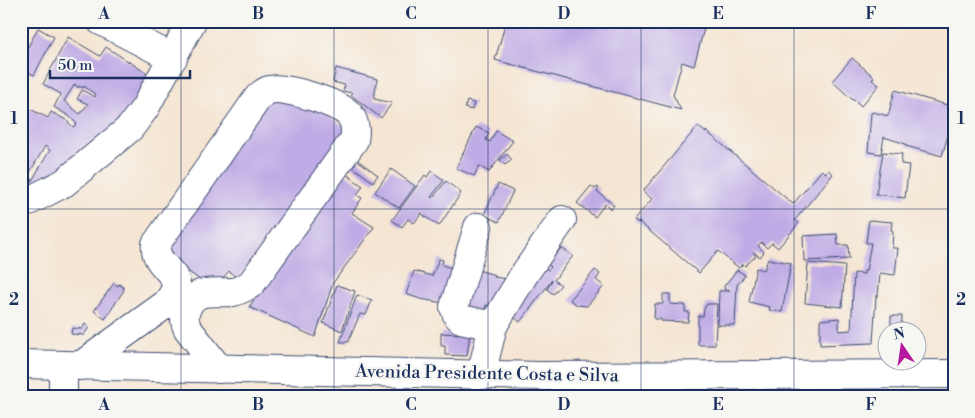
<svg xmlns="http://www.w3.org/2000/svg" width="975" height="418" viewBox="0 0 975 418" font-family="'Libre Bodoni',serif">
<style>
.building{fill:#bfabe5;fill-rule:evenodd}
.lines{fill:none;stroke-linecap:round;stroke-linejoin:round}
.minor-casing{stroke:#3c4a6f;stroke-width:30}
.major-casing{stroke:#3c4a6f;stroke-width:30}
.minor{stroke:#fff;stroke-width:28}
.major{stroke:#fff;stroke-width:28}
.grid{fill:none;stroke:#1b2f5e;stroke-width:1;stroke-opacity:0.55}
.labels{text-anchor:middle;stroke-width:5;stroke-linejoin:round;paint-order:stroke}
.street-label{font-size:18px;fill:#1b2f5e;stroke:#f6f6f2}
.neatline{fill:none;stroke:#1b2f5e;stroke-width:2}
.grid-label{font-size:16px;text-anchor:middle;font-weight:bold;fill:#1b2f5e}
</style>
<rect width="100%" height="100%" fill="#f6f6f2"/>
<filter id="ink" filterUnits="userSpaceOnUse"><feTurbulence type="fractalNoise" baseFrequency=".02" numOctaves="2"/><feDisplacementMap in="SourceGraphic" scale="10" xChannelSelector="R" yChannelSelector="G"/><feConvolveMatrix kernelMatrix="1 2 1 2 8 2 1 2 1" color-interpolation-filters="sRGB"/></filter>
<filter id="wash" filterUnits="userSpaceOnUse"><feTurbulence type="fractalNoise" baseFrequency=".0096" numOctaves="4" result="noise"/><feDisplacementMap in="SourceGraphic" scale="20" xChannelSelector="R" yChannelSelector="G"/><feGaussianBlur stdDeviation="1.12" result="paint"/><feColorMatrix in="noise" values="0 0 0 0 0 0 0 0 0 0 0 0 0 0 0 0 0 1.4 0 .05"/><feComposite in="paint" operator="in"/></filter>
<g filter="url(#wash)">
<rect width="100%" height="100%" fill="#f5e5d2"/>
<g id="blocks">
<!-- building -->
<g class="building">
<polygon points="506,21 706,21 694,66 682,62 673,95 681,110 495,60"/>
<polygon points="38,28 54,37 34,75 28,72 25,77 21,75 21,60"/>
<path d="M68,37L100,56L106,47L151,76L120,122L98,144L94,139L32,195L27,189L50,150L45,146L21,188V134L28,121L25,119L30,109L48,118L51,112L66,120L73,127L77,124L69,116L54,107L61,94L43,84ZM75,84L78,88L79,86L83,88L84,86L96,95L95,97L82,90L77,99L88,104L80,114L64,101Z"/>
<polygon points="852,58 874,77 872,80 879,85 861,106 855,100 854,101 832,81"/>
<polygon points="336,68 377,79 374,99 392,103 381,118 351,95 352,93 343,91 345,85 333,82"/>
<polygon points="895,90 954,107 954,114 942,156 906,146 906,144 884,137 881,154 868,152 871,113 873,112 888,116"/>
<polygon points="272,91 304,99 349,130 238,279 229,271 222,279 200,280 160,251"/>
<polygon points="467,101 474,103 472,110 465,108"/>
<polygon points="698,126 706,133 706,131 793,204 822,170 825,173 828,170 833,174 795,220 799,223 778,248 772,243 767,248 761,242 758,246 764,252 760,257 753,252 756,256 745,266 743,264 739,268 718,251 699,273 639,222 638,223 634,220 652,199 643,191"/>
<polygon points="476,127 489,133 486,140 490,142 496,131 513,141 489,172 479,166 474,176 456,168"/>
<polygon points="883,152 902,154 901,164 909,165 905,198 876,194"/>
<polygon points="507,154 512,160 505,165 500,160"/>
<polygon points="353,157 378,175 373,182 349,164"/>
<polygon points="391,169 415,186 399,208 375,192"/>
<polygon points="431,171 444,180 431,197 433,198 446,181 461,193 439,226 423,215 422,213 414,223 408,219 402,227 392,220 425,175 427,177"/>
<polygon points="343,172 363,186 357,195 362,198 352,213 374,227 333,283 315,337 249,307"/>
<polygon points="498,184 513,191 499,222 484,215"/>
<polygon points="591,186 595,189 597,187 599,188 597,191 614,205 611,209 605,204 595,217 577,203"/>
<polygon points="869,220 892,222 891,230 893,231 892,248 898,248 895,275 880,273 878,296 876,296 873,343 820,345 820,320 839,318 839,331 851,330 854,273 864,274 864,271 866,271 871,243 866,243"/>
<polygon points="837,234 838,245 848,245 849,259 804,261 803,236"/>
<polygon points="561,248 573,256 554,280 561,285 553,294 547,289 552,280 520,322 510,314 540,264 548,270 551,267 548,264"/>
<polygon points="439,259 443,260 442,265 455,269 444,303 420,299 406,294 414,271 432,276"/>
<polygon points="768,259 791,263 782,312 769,310 770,307 749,302 756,268 764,270"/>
<polygon points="808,263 845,266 842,307 805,303"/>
<polygon points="471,268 495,275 494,277 506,279 500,308 486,305 484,314 461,308"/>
<polygon points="595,270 600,274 596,280 604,286 587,306 577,305 570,300"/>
<polygon points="737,270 745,275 737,285 735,325 718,325 719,291 729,291 729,289 725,290 724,286"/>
<polygon points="114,283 118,286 119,284 124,288 123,289 124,290 105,319 94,311"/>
<polygon points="337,285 355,291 342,331 323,323"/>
<polygon points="663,294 670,294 670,304 685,305 685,312 689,312 688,322 661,321 661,319 654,319 655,304 663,304"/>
<polygon points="357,295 372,300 366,315 360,314 348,342 340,342"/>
<polygon points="707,304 717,304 715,345 698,345 698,316 703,316 704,309"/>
<polygon points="891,316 902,316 901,330 891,330"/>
<polygon points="85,324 89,327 84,335 71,334 72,328 82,329"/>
<polygon points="458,332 470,333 467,356 445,355 445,346 441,346 441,333 458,334"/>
</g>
</g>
</g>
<g filter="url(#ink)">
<use href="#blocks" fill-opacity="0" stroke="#3c4a6f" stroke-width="1"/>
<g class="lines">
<!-- minor casing -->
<g class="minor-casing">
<g id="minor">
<polyline points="101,21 173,58"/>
<polyline points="21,205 64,183 130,128 145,108 192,21"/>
<polyline points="478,227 454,307 457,315 461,319 493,326 481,375"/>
<polyline points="493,326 525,273 562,220"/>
<path d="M80,366L166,304C170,299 175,292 176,286C177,271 153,264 156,244L257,99C260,95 264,92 269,90C284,85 338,103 349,114C355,121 356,131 354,140L251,284C245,287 239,291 233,292C213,294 195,286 186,310C184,317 184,322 188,329L219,369"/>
</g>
</g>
<!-- major casing -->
<g class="major-casing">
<g id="major">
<polyline points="21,364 540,376 954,374"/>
<polyline points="63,365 63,397"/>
</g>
</g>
<!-- minor -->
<use href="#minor" class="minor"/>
<!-- major -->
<use href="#major" class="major"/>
</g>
</g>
<!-- grid -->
<path class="grid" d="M181,21V397M334,21V397M488,21V397M641,21V397M794,21V397M21,209H954"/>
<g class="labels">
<!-- street labels -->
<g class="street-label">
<text transform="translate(487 373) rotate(1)" y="6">Avenida Presidente Costa e Silva</text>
</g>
</g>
<!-- margin -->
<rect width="975" height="418" fill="none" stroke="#f6f6f2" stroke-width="55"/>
<!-- north arrow -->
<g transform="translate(902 346) rotate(347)"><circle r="24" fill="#f6f6f2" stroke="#9ea6b7"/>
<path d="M0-4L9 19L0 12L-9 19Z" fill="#b5179e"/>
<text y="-8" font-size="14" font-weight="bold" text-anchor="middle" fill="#1b2f5e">N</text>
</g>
<!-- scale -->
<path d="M50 70v8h140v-8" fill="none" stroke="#1b2f5e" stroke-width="2.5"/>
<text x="58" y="70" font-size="15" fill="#1b2f5e" stroke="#f6f6f2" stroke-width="4" paint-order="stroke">50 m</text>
<rect x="28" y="28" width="920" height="362" class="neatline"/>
<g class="grid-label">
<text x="104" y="19">A</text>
<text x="258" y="19">B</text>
<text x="411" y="19">C</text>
<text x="564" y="19">D</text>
<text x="718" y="19">E</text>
<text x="871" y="19">F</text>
<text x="14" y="124">1</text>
<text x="961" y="124">1</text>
<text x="14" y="305">2</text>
<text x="961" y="305">2</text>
<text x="104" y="410">A</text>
<text x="258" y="410">B</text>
<text x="411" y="410">C</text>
<text x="564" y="410">D</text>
<text x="718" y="410">E</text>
<text x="871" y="410">F</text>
</g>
</svg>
